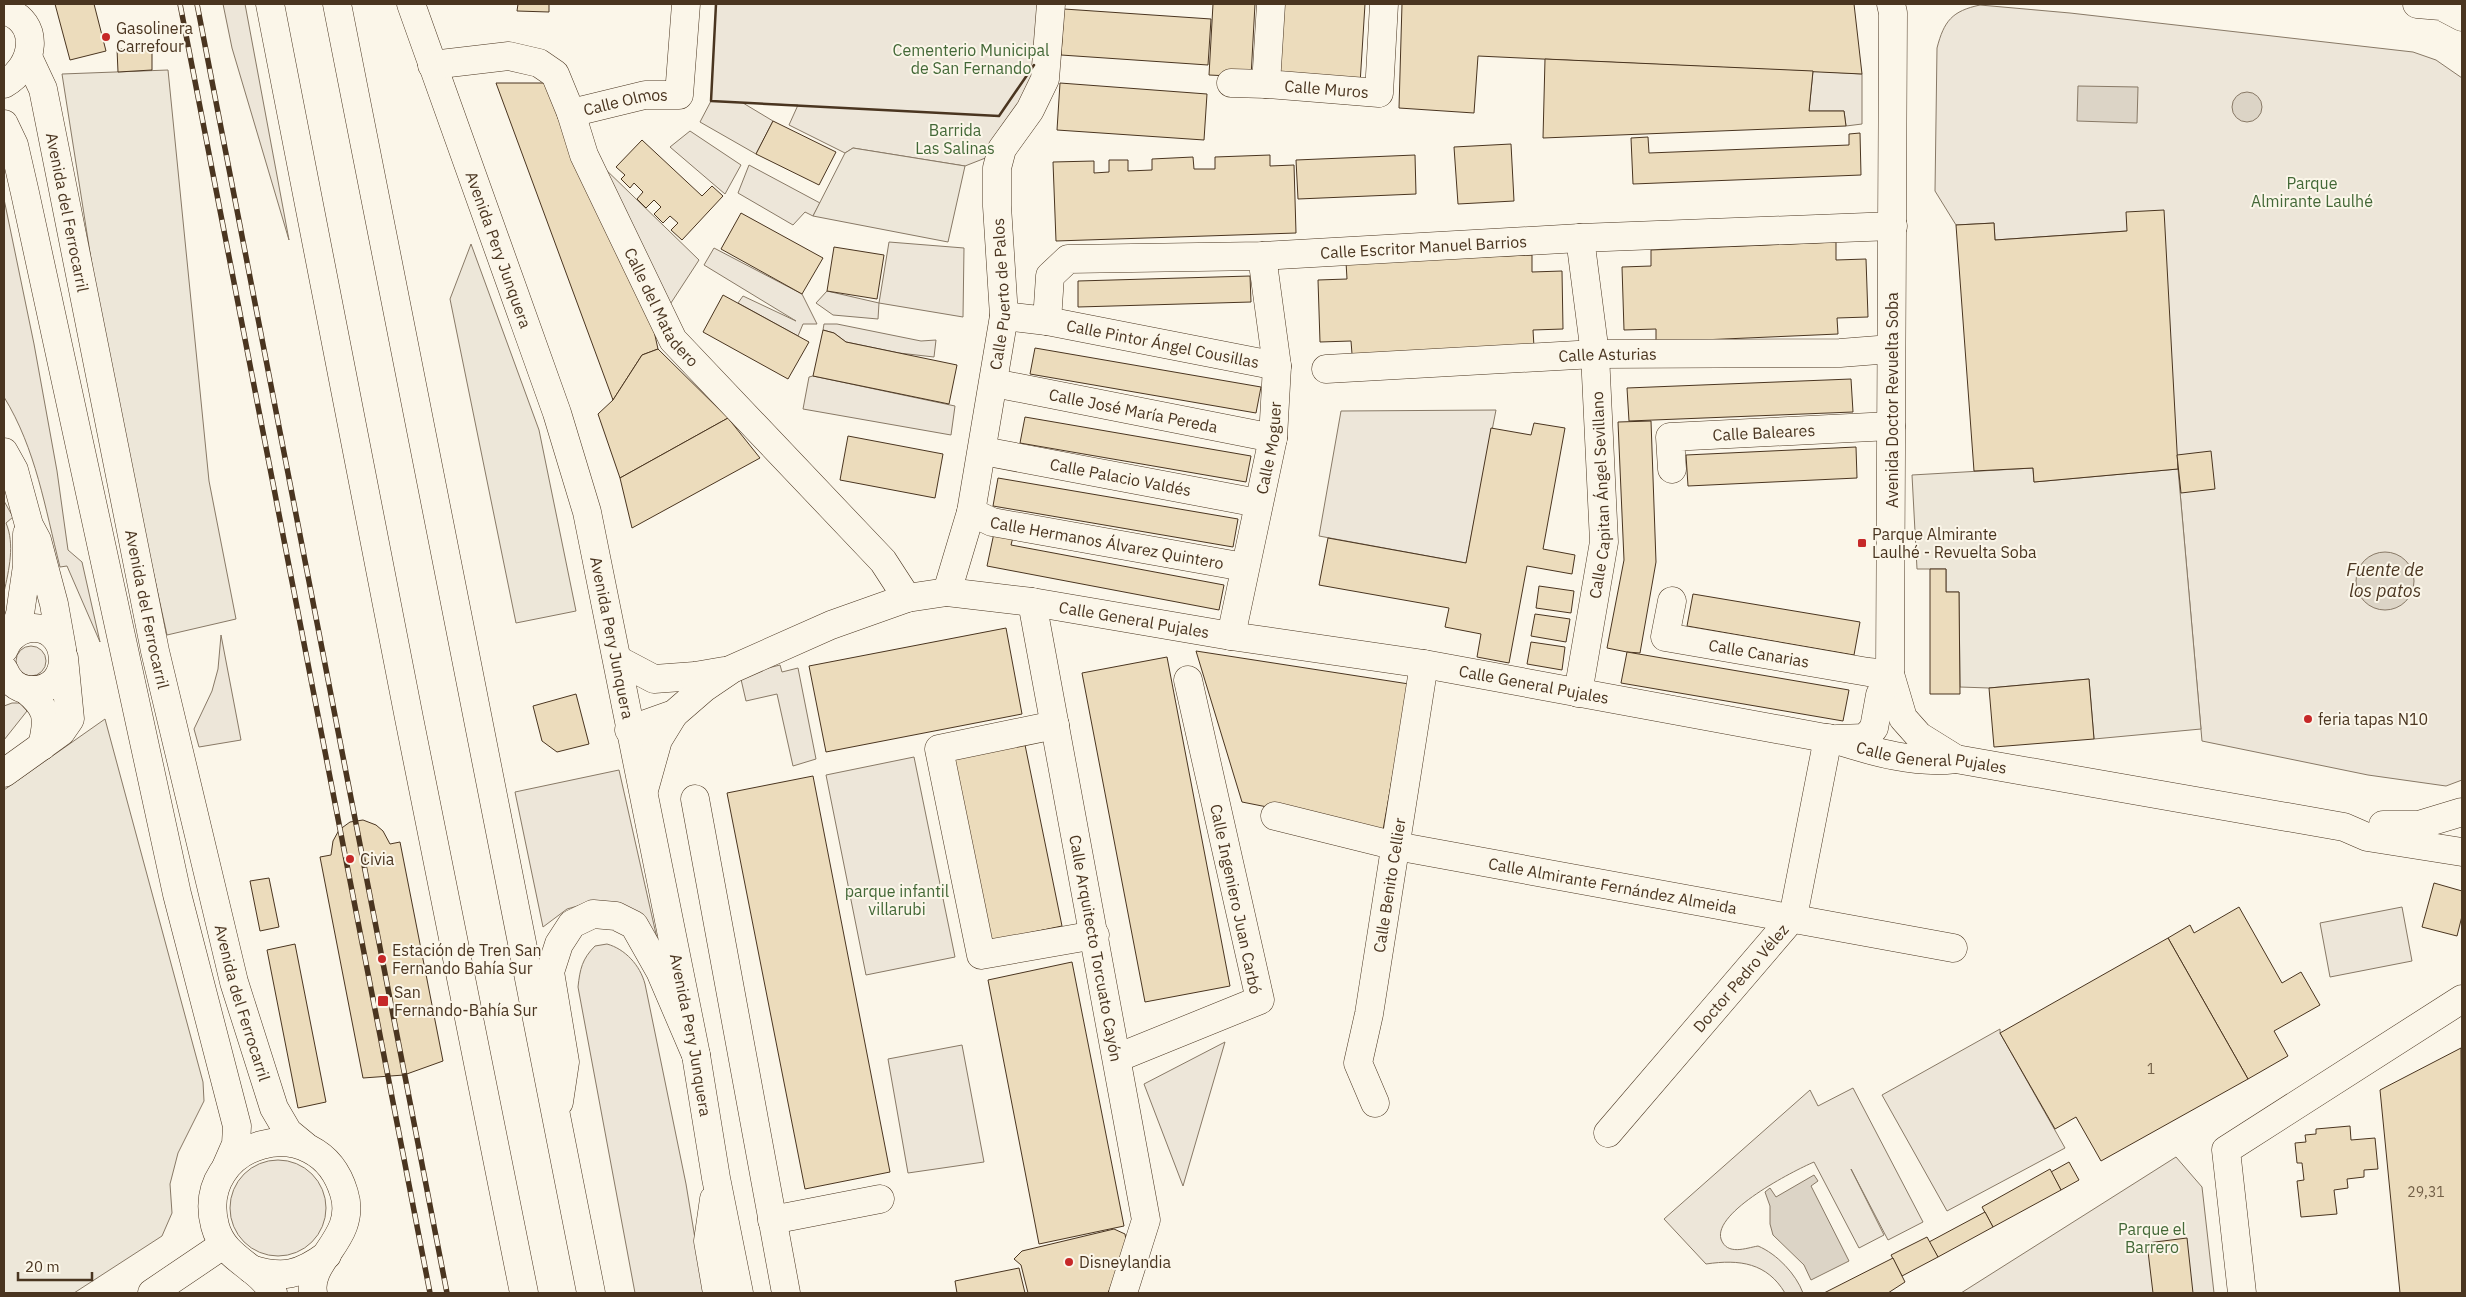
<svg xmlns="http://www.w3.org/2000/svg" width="2466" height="1297" viewBox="0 0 2466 1297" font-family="'IBM Plex Sans',sans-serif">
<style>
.green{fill:#ede6d9;stroke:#887966}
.parking{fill:#ede7d9;stroke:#887966}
.water{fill:#dcd4c6;stroke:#887966}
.building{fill:#ecdcbc;stroke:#4a3520}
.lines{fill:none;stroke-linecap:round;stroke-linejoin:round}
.minor-casing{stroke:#4a3520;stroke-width:29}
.highway-casing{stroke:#4a3520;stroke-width:29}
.minor{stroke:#fbf6e9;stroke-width:28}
.highway{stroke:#fbf6e9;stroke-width:28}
.rail-casing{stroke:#4a3520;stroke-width:5.5}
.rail{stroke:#fbf6e9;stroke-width:4;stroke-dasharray:11;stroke-linecap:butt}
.wall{stroke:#4a3520;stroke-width:2.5}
.poi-dot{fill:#c62828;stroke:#fbf6e9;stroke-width:2}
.labels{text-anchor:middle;stroke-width:4;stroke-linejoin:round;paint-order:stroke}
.number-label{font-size:14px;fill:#725f47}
.poi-label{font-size:16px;fill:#4a3520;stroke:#fbf6e9;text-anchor:start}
.park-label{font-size:16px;fill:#436837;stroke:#fbf6e9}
.street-label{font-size:16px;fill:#4a3520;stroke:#fbf6e9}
.water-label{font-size:18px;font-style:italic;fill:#4a3520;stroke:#fbf6e9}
</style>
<rect width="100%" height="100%" fill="#fbf6e9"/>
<!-- green -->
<g class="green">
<polygon points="223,4 245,4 289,240 232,48"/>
<polygon points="716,4 1041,4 1036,75 988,157 965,166 853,148 845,153 789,125 798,105 743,103 773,121 756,154 700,122 711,101"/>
<path d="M1980,5L2070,13L2413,52L2436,60L2462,78V780L2446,786L2368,775L2202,741L2178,469L2127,231L1995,240L1994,223L1956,225L1935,191L1937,48C1944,21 1952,11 1980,5Z"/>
<polygon points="1813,71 1862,74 1862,124 1846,126 1844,111 1809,111"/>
<polygon points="690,131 741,165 725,194 670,147"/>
<polygon points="599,163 699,260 669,306"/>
<polygon points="749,165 820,203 813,216 805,212 793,225 738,193"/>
<path d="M4,199L34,344L57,471L68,550L82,562L100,642L67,566L60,567C45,508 36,449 4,397Z"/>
<polygon points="889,242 964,248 963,317 879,303 878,319 833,315 816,303 827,291 879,303"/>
<polygon points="714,248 802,294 817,324 803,324 798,336 738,303 743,296 796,321 704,265"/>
<polygon points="824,324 837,324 921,341 936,340 934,357 899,353 846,342 834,333 823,330"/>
<polygon points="813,376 955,406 951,435 803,409 809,377"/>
<polygon points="1496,410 1466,563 1319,536 1341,411"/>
<path d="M4,501L13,517L6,523C15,544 9,570 4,592Z"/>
<polygon points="221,635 241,740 199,747 194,729 212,691 218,669"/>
<circle cx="31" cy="661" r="15"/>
<polygon points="780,665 782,672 798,668 816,759 793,766 777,694 746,701 740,675"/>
<polygon points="12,703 20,703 27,711 4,740 4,706"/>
<polygon points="914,757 955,957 866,975 826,775"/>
<polygon points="619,770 658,943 588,903 567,909 543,927 515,792"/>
<polygon points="2402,907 2412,961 2330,977 2320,923"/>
<path d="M607,944C625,949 640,965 645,984L686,1184L704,1293H635L578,987C580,969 582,959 595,946Z"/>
<polygon points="2000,1029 2000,1033 2065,1148 1947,1211 1882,1095"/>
<polygon points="1225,1042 1183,1186 1144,1084"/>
<polygon points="962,1045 984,1162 908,1173 888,1059"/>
<path d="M1853,1088L1923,1222L1888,1240L1851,1169L1884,1235L1859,1248L1814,1162C1793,1171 1713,1212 1721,1239C1727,1256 1746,1248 1758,1246C1777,1254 1796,1274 1803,1293H1785C1767,1263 1740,1259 1706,1264L1664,1219L1810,1090L1818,1106Z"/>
<polygon points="2176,1157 2202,1187 2214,1293 1961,1293"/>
<circle cx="278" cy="1208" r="48"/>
</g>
<!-- parking -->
<g class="parking">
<polygon points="168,70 209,481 236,619 167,635 107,361 62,74"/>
<polygon points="853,148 965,166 948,242 813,216 845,153"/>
<polygon points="471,244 539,430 576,611 516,623 450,299"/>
<polygon points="2033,468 2034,482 2178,469 2201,729 2094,739 2089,679 1989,688 1960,687 1959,592 1946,592 1946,569 1917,569 1912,475"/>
<polygon points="105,719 203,1082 204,1101 178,1153 170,1184 172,1213 162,1236 74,1293 4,1293 4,790"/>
</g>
<!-- water -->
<g class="water">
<polygon points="2078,86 2138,87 2137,123 2077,121"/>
<circle cx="2247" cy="107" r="15"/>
<circle cx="2385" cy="581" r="29"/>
<polygon points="1814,1175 1818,1181 1811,1186 1849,1261 1811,1280 1804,1265 1773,1235 1770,1224 1770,1206 1765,1192 1770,1188 1776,1197"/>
</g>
<!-- building -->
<g class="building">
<polygon points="55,4 94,4 106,51 70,60"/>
<polygon points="518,4 549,4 549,12 517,11"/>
<polygon points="1213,4 1255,4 1251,77 1209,75"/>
<polygon points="1280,4 1365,4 1360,84 1275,78"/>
<polygon points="1402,4 1854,4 1862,74 1478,56 1474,113 1399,108"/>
<polygon points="1064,9 1211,19 1208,65 1061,55"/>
<polygon points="152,48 152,70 118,72 117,49"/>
<polygon points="1545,59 1813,71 1809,111 1844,111 1846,126 1543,138"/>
<polygon points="496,83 545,83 654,331 658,349 642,355 613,400"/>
<polygon points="1060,83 1207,94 1204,140 1057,130"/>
<polygon points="773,121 836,152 819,185 756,154"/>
<polygon points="1860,133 1861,175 1633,184 1631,138 1648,137 1649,153 1849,145 1849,134"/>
<polygon points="642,140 702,196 712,186 723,196 682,240 671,230 678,223 670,216 663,223 654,214 661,207 654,200 646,208 637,199 643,192 634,183 630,188 621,179 625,175 616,167"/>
<polygon points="1511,144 1514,201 1458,204 1454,147"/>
<polygon points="1270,155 1270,166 1294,165 1296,233 1056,241 1053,162 1094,161 1094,173 1109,172 1109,160 1128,160 1128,171 1152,170 1152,159 1193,157 1194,169 1215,169 1215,157"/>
<polygon points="1415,155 1416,194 1298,199 1296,160"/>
<polygon points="2164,210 2178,469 2034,482 2033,468 1974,471 1956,225 1994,223 1995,240 2127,231 2126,212"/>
<polygon points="741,213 823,258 802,294 721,249"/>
<polygon points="1836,242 1836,260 1866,259 1868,317 1837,318 1838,334 1656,342 1656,329 1624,330 1622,267 1651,266 1651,250"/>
<polygon points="834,247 884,255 877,299 827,291"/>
<polygon points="1532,255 1532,272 1562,271 1563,329 1533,330 1534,347 1352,354 1351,341 1320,342 1318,280 1347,279 1346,262"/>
<polygon points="1250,276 1251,302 1078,307 1078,281"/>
<polygon points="723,295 809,342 788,379 703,332"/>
<polygon points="823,330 834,333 846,342 957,365 949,404 813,376"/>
<polygon points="1035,348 1261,387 1256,413 1030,374"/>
<polygon points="658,349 728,418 620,478 598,414 613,400 642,355"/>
<polygon points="1851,379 1853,412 1629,421 1627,388"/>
<polygon points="1025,417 1251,456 1246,482 1020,443"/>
<polygon points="728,418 760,458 632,528 620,478"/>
<polygon points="1651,421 1656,562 1640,653 1627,652 1607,648 1624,560 1618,422"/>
<polygon points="1534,423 1565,428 1543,549 1575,555 1572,574 1527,566 1509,663 1477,657 1481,634 1445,627 1449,608 1319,585 1328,538 1466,563 1491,428 1531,435"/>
<polygon points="848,436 943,454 935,498 840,480"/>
<polygon points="1856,447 1857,478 1688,486 1686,455"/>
<polygon points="2211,451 2215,489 2181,493 2177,455"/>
<polygon points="998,478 1238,519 1233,547 993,506"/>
<polygon points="994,533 1013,537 1011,545 1224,585 1219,610 987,566"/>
<polygon points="1930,569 1946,569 1946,592 1959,592 1960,694 1930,694"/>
<polygon points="1539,586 1574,591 1571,613 1536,608"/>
<polygon points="1693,594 1860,622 1854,655 1687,626"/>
<polygon points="1535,614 1570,619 1566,642 1531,636"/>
<polygon points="1006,628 1022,714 826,752 809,666"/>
<polygon points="1531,642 1565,647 1562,670 1527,664"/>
<polygon points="1196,651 1409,684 1383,830 1242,802"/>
<polygon points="1627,652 1849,690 1843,721 1621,683"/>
<polygon points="1167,657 1230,986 1145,1002 1082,673"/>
<polygon points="2089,679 2094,739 1994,747 1989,688"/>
<polygon points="576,694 589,744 557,752 542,741 533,706"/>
<polygon points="1024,740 1062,926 986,942 948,756"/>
<polygon points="813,776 890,1172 805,1189 727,793"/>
<polygon points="363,820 376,825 383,831 390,844 400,842 443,1061 404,1075 363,1078 320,857 331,855 333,841 339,830 350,822"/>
<polygon points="269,878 279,927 260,931 250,881"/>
<polygon points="2434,883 2462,891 2462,916 2457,936 2422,927"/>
<polygon points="2239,907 2282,983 2301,972 2320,1005 2274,1031 2288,1056 2248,1079 2168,938 2190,925 2194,933"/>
<polygon points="2168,938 2248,1079 2101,1161 2076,1117 2055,1129 2000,1033"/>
<polygon points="295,944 326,1102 298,1108 267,950"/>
<polygon points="1072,962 1124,1226 1039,1244 988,980"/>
<polygon points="2461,1048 2462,1293 2400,1293 2380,1090"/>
<polygon points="2350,1126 2351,1140 2375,1138 2378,1169 2364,1170 2364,1177 2347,1179 2348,1188 2334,1190 2337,1214 2301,1217 2297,1181 2304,1180 2302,1163 2297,1163 2295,1143 2306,1142 2305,1135 2316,1134 2316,1129"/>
<polygon points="2069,1162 2079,1180 2061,1190 2051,1172"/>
<polygon points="2050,1169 2061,1190 1993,1227 1982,1207"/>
<polygon points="1985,1212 1993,1227 1938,1257 1929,1242"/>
<polygon points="1114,1229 1125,1234 1127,1245 1108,1293 1028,1293 1021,1265 1014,1259 1022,1251"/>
<polygon points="1927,1237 1938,1257 1902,1276 1891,1255"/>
<polygon points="2187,1238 2193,1293 2153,1293 2147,1243"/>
<polygon points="1893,1258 1905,1282 1888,1293 1824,1293"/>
<polygon points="1019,1268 1025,1293 957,1293 955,1281"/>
</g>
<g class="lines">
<!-- minor casing -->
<g class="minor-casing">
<g id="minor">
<path id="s1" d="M411,4L557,413L587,512L696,1055L716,1178L739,1293"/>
<path id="s2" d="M1271,4L1266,84L1379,93L1384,4"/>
<polyline points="1891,4 1893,13 1890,674 1903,718 1919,736 1956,759"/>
<polyline points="2417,4 2441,6 2462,17"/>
<path d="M4,10C42,22 35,67 4,84"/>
<path id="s3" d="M28,57L43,89L155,651L234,982L274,1108L288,1132L305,1146"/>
<path id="s4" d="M432,65L509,56L539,63L555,74L571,113L584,155L673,340L883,561L907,598"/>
<polyline points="1231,83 1266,84"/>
<path id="s5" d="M571,113L645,95H679L686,4"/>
<polyline points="4,124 14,145 25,193 177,894 237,1126 236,1144 226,1167"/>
<path id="s6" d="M1004,316L1047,321L1050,276L1068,259L1262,256L1580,238L1893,226"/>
<path id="s7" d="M1047,321L1277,366"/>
<path id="s8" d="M1326,369L1595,354L1840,353L1891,349"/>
<path id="s9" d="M994,383L1273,438"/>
<path id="s10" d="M983,451L1258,503"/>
<polyline points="4,452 14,470 29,525 37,540 54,604 62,649"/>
<path id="s11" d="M1672,469L1670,437L1891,426"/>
<path id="s12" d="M971,512L992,522L1244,567"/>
<path id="s13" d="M947,592L971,512L1004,316L997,206V168L1002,149L1030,110L1045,79L1051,4"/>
<path id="s14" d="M1672,601L1665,637L1868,672L1890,674L1880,695L1874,728L1865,738L1837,739"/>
<path id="s15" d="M1032,602L1146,1220L1123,1293"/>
<polyline points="13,636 20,614 27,566 27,534"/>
<path id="s16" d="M1231,636L1273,438L1277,366L1262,256"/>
<path d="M4,649C8,639 15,632 26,629C71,619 78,693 29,690C17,689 8,680 4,670"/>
<polyline points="618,660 654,679 695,676 724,671"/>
<path d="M26,690C48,708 49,718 42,746"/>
<path id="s17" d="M1578,693L1604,542L1595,354L1580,238"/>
<polyline points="1055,725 939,749 981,955 1095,935"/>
<path id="s18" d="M629,730L674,714L704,688L732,669L831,625L907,598L947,592L1032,602L1231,636L1424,664L1836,740C1874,752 1915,764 1956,759L2344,827L2367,837L2462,852"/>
<polyline points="4,773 61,732 70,719 64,658"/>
<polyline points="644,790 658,740 674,714"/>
<polyline points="695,799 786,1293"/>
<path id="s19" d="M1275,816L1396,846L1953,948"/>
<polyline points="2383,825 2419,825 2462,812"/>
<polyline points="1117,1058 1260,1000 1188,680"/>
<path id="s20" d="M1375,1103L1358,1063L1369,1014L1424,664"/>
<path id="s21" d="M1608,1133L1793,917L1828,738"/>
<polyline points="714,1199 708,1241 717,1293"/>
<polyline points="772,1220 880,1199"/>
<path d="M251,1269C283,1279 300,1275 327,1255"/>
<polyline points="152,1293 223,1245"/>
<path d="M273,1293C258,1265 224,1260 215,1226C193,1142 318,1105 344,1193C358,1238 307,1259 313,1293"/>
<polyline points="2242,1293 2226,1150 2462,999"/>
</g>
</g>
<!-- highway casing -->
<g class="highway-casing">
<g id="highway">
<polyline points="270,4 409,718 524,1293"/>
<polyline points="337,4 591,1293"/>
<polyline points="559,1102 565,1062 550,972 559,944 572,924 593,914 616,916 634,925 660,971 696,1055"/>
</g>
</g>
<!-- minor -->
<use href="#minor" class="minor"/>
<!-- highway -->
<use href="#highway" class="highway"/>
<!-- rail casing -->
<g class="rail-casing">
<g id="rail">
<polyline points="180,4 430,1293"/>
<polyline points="197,4 447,1293"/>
</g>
</g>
<!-- rail -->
<use href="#rail" class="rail"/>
<!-- wall -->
<polyline class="wall" points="716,4 711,101 999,116 1034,65"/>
</g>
<!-- markers -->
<g class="poi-dot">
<circle cx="106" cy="37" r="5"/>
<rect x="1857" y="538" width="10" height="10" rx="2.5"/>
<circle cx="2308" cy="719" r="5"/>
<circle cx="350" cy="859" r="5"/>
<circle cx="382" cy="959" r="5"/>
<rect x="377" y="995" width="12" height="12" rx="2.5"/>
<circle cx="1069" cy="1262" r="5"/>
</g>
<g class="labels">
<!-- number labels -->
<g class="number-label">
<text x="2151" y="1074">1</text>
<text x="2426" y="1197">29,31</text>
</g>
<!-- poi labels -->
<g class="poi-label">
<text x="116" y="34">Gasolinera<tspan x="116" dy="18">Carrefour</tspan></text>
<text x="1872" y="540">Parque Almirante<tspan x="1872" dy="18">Laulhé - Revuelta Soba</tspan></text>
<text x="2318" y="725">feria tapas N10</text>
<text x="360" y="865">Civia</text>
<text x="392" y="956">Estación de Tren San<tspan x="392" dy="18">Fernando Bahía Sur</tspan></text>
<text x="394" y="998">San<tspan x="394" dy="18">Fernando-Bahía Sur</tspan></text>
<text x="1079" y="1268">Disneylandia</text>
</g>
<!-- park labels -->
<g class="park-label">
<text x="971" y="56">Cementerio Municipal<tspan x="971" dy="18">de San Fernando</tspan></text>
<text x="955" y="136">Barrida<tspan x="955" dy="18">Las Salinas</tspan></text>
<text x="2312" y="189">Parque<tspan x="2312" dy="18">Almirante Laulhé</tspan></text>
<text x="897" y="897">parque infantil<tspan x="897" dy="18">villarubi</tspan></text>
<text x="2152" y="1235">Parque el<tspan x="2152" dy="18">Barrero</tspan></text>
</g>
<!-- street labels -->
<g class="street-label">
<text dy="6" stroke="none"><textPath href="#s2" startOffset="141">Calle Muros</textPath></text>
<text dy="6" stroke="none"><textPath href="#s5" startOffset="56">Calle Olmos</textPath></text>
<text dy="6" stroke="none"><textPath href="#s3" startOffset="161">Avenida del Ferrocarril</textPath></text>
<text dy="6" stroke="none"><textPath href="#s6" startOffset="469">Calle Escritor Manuel Barrios</textPath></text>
<text dy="6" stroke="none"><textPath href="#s1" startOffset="261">Avenida Pery Junquera</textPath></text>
<text dy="6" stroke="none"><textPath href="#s13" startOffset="304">Calle Puerto de Palos</textPath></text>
<text dy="6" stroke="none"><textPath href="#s4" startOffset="385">Calle del Matadero</textPath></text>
<text dy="6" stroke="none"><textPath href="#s7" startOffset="118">Calle Pintor Ángel Cousillas</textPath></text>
<text dy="6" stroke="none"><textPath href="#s8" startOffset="282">Calle Asturias</textPath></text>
<text transform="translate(1892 400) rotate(-90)" y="6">Avenida Doctor Revuelta Soba</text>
<text dy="6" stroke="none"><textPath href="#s9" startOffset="142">Calle José María Pereda</textPath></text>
<text dy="6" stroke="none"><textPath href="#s11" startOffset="126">Calle Baleares</textPath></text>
<text dy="6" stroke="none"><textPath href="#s16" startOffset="192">Calle Moguer</textPath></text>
<text dy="6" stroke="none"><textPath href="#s10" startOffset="140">Calle Palacio Valdés</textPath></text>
<text dy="6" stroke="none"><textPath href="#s17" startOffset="200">Calle Capitan Ángel Sevillano</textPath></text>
<text dy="6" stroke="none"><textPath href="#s12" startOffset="140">Calle Hermanos Álvarez Quintero</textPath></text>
<text dy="6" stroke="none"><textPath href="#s3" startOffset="566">Avenida del Ferrocarril</textPath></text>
<text dy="6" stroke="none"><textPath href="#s18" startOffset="540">Calle General Pujales</textPath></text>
<text dy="6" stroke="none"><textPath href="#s1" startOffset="666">Avenida Pery Junquera</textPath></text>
<text dy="6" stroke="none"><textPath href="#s14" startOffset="132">Calle Canarias</textPath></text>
<text dy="6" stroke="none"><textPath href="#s18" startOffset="945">Calle General Pujales</textPath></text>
<text dy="6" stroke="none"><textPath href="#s18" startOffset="1350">Calle General Pujales</textPath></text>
<text dy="6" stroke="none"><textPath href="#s20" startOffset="224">Calle Benito Cellier</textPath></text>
<text dy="6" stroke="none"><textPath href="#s19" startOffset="345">Calle Almirante Fernández Almeida</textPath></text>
<text transform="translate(1236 899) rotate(78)" y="6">Calle Ingeniero Juan Carbó</text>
<text dy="6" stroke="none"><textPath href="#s15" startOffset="352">Calle Arquitecto Torcuato Cayón</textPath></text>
<text dy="6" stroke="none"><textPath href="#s21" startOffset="204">Doctor Pedro Vélez</textPath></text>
<text dy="6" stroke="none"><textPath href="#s3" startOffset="971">Avenida del Ferrocarril</textPath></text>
<text dy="6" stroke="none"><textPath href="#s1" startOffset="1071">Avenida Pery Junquera</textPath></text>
</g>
<!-- water labels -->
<g class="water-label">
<text x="2385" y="576">Fuente de<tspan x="2385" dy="21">los patos</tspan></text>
</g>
</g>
<!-- border -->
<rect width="2466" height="1297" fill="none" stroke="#4a3520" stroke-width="10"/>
<!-- scale -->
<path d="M18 1272v8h74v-8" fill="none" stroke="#4a3520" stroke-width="2.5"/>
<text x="25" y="1272" font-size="15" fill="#4a3520" stroke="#fbf6e9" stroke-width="4" paint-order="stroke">20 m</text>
</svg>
